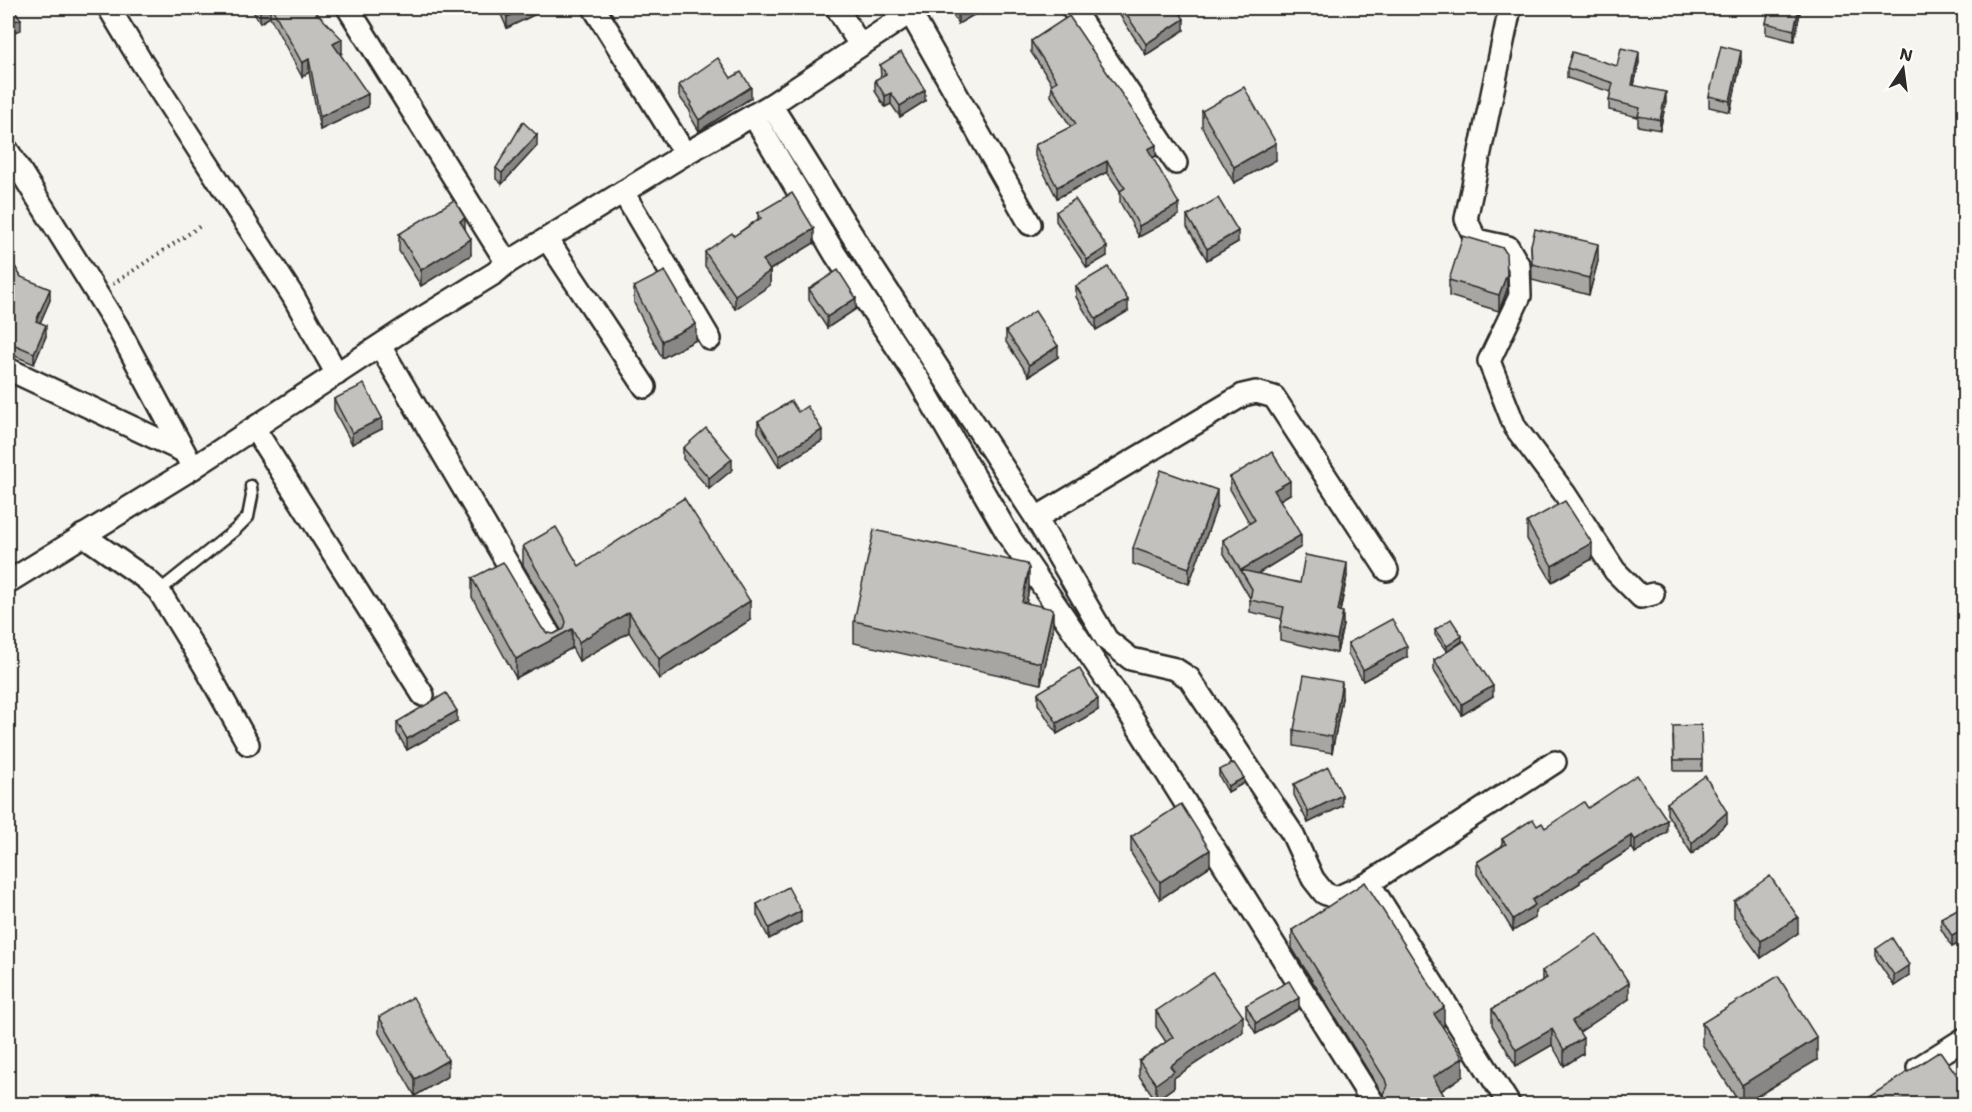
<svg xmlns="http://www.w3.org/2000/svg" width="1972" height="1112" viewBox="0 0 1972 1112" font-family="'Shantell Sans',sans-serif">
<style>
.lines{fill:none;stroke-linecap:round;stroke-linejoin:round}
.service-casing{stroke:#2b2b2b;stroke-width:15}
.minor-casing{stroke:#2b2b2b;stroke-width:26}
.path{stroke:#2b2b2b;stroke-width:4;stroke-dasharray:1.5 4.5;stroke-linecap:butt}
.service{stroke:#fdfcf7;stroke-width:10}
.minor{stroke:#fdfcf7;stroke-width:21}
.wall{fill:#a7a6a3;stroke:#2b2b2b;stroke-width:1.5}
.shaded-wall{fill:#888785;stroke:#2b2b2b;stroke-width:1.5}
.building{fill:#c2c1be;stroke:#2b2b2b;stroke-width:1.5}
</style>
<rect width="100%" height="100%" fill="#f5f4ef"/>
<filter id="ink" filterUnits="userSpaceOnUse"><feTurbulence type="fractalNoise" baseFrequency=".0167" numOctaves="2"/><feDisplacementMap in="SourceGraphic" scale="12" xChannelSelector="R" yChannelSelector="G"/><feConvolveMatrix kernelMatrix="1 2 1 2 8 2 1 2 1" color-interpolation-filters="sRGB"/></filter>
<g filter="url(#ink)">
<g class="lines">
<!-- service casing -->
<g class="service-casing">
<polyline id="service" points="159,591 235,530 248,517 252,496 251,486"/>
</g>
<!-- minor casing -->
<g class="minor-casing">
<g id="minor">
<polyline points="109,8 139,58 293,296 337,374"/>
<polyline points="348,8 507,263"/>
<polyline points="594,8 685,154"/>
<polyline points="837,8 860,45"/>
<polyline points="1072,8 1176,163"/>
<polyline points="1510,8 1466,219 1476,240 1508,247 1519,266 1520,296 1489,361 1515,427 1565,494 1615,571 1641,597 1653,594"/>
<polyline points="910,12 1030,224"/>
<polyline points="771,105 872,267 1036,518 1107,640 1131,659 1175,669 1189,678 1292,833 1313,879 1324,893 1336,898 1369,883"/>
<polyline points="753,115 835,254 918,379 1010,538 1126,708 1374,1104"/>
<polyline points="8,151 117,326 193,468"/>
<polyline points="623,192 710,339"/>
<polyline points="547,239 645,387"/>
<polyline points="380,346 553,641"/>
<polyline points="8,369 183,451"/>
<polyline points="254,428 423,695"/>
<polyline points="1036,518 1243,395 1256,392 1274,397 1387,570"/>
<polyline points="83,535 146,579 159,591 204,665 248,744"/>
<polyline points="8,582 193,468 414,323 495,273 507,263 685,154 771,105 917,8"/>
<polyline points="1918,1068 1964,1039"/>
<polyline points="1509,1104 1369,883 1555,762"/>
</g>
</g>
<!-- path -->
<polyline class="path" points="113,284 202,225"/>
<!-- service -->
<use href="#service" class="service"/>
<!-- minor -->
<use href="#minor" class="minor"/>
</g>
<!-- wall -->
<g class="wall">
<polygon points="251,8 312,8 342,53 340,54 368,107 320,130 309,72 302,77 270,17 260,23"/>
<polygon points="498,8 548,8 507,28"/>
<polygon points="950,8 986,8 958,24 950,10"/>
<polygon points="1014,8 1028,8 1019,14"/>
<polygon points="1115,8 1177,8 1184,30 1146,55"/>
<polygon points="1800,8 1800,13 1794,41 1766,34 1766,23"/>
<polygon points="1031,41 1156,156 1153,158 1179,215 1139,237 1120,202 1120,191 1107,172 1057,198 1035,156 1035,145 1071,127 1051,96 1052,84 1031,52"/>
<polygon points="1639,62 1634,85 1666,102 1660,130 1638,126 1638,117 1609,110 1609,100 1611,92 1567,78 1567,68 1617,66"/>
<polygon points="1741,62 1730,112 1709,107 1709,96"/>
<polygon points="880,65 925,101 900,117 891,104 885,107 875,91 875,80 881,77"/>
<polygon points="731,78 751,98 699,131 690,116 690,111 679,96 679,85"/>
<polygon points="1202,111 1276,160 1234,183 1202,127"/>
<polygon points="537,146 502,184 496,179 496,168"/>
<polygon points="1056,212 1107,256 1087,268 1056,221"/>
<polygon points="758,213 814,243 770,270 770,285 735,309 705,266 705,252 734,236 758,219"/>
<polygon points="1187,216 1238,242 1207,260 1187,227"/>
<polygon points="465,228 471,255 421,286 399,251 399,234"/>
<polygon points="1531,245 1598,261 1589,295 1532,280"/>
<polygon points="8,255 21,277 50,300 40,323 46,336 34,364 8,353"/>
<polygon points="1449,280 1507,290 1499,311 1449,296"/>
<polygon points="1076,286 1128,311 1096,330 1076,297"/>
<polygon points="634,287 696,340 662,358 634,303"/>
<polygon points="809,289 856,309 827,328 809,300"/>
<polygon points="1006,331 1058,357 1029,376 1006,342"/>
<polygon points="334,399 382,429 352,444 334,410"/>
<polygon points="798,412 822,441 779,467 758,432 758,421"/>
<polygon points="683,448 732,470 709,489 683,459"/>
<polygon points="1230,477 1290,494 1280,500 1301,547 1257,574 1300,583 1347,576 1340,611 1343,625 1337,653 1280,640 1280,627 1282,619 1250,612 1250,598 1223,552 1223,540 1250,524 1230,489"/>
<polygon points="1217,506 1189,584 1133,564 1133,548"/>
<polygon points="1527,522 1592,559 1552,582 1527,539"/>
<polygon points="1965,535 1965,565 1962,565 1962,554"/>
<polygon points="523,546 579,566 750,620 659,679 629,632 579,661 572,648 516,678 472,597 472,578 542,628 547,633 554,634 561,630 523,565"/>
<polygon points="1029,589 1026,603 1053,630 1041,684 854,643 854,621"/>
<polygon points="1435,630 1462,641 1447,652 1435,635"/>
<polygon points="1348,643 1407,657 1363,681 1348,654"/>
<polygon points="1434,660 1493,696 1462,715 1434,671"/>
<polygon points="1038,693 1098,710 1057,734 1038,704"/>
<polygon points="1342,698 1332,753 1294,746 1294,730"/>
<polygon points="397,722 457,722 407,750 397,733"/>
<polygon points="1673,737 1702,760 1702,771 1674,771"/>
<polygon points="1219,770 1244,783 1228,792 1219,776"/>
<polygon points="1294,784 1342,806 1308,823 1294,795"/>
<polygon points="1667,803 1727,823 1692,854 1667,814"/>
<polygon points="1588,808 1667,832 1635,853 1632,848 1580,881 1580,883 1535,911 1535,918 1513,931 1477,874 1477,862 1502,846 1502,839 1537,826 1545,828"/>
<polygon points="1131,837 1210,866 1160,899 1131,853"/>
<polygon points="1734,901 1798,933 1761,958 1746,937 1734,917"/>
<polygon points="757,904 801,922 769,939 757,915"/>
<polygon points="1965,905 1965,940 1952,947 1941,929 1941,918"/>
<polygon points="1292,930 1444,1026 1443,1027 1463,1076 1441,1091 1449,1104 1383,1104 1383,1095 1292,948"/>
<polygon points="1876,949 1909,976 1894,986 1876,959"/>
<polygon points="1542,971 1629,999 1579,1032 1583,1054 1564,1066 1552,1045 1516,1066 1492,1025 1492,1009 1542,981"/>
<polygon points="1246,1005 1299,1009 1256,1034 1246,1016"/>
<polygon points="1156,1011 1243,1032 1174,1078 1174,1087 1156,1100 1139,1076 1139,1061 1166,1042 1156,1027"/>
<polygon points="379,1017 448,1076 415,1096 379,1033"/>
<polygon points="1702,1023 1817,1060 1744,1104 1740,1104 1702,1044"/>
</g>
<!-- shaded-wall -->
<g class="shaded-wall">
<polygon points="264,8 270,8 270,17 260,23 260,10"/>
<polygon points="526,8 548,8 507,28 507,17"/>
<polygon points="968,8 986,8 958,24 958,13"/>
<polygon points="1019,8 1028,8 1019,14"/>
<polygon points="1799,8 1800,8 1800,13 1794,41 1794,30"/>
<polygon points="21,19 21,30 8,34 8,23"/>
<polygon points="1184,19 1184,30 1146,55 1146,44"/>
<polygon points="342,39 342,53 333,58 333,44"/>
<polygon points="1741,51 1741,62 1730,112 1730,101"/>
<polygon points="1639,52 1639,62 1632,95 1632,85"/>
<polygon points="309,59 309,72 302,77 302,63"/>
<polygon points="751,87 751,98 699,131 699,120"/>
<polygon points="925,90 925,101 900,117 900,106"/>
<polygon points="1666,92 1666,102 1660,130 1660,120"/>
<polygon points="891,93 891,104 885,107 885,96"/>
<polygon points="368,94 368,107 320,130 320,117"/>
<polygon points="537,135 537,146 502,184 502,173"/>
<polygon points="1276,143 1276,160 1234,183 1234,167"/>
<polygon points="1156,145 1156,156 1148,160 1148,149"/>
<polygon points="1107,161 1107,172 1057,198 1057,187"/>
<polygon points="1179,204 1179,215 1139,237 1139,226"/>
<polygon points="465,218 465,234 460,221"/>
<polygon points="814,229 814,243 763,274 763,260"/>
<polygon points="1238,231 1238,242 1207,260 1207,249"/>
<polygon points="471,239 471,255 421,286 421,270"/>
<polygon points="1598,244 1598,261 1589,295 1589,278"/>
<polygon points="1107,247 1107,256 1087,268 1087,260"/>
<polygon points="770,271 770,285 735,309 735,295"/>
<polygon points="1507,274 1507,290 1499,311 1499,295"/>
<polygon points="50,289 50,300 36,332 36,321"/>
<polygon points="856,298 856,309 827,328 827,317"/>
<polygon points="1128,300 1128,311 1096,330 1096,319"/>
<polygon points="696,324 696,340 662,358 662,341"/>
<polygon points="46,325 46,336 34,364 34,353"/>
<polygon points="1058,346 1058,357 1029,376 1029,365"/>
<polygon points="382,418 382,429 352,444 352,433"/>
<polygon points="822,430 822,441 779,467 779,456"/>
<polygon points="732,459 732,470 709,489 709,478"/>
<polygon points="1290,481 1290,494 1274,503 1274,490"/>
<polygon points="1217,490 1217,506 1189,584 1189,568"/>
<polygon points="1301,535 1301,547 1247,580 1241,570"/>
<polygon points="1592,543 1592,559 1552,582 1552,566"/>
<polygon points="1347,563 1347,576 1338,623 1338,611"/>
<polygon points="1029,568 1029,589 1022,624 1022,602"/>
<polygon points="750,601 750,620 659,679 659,659"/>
<polygon points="1053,609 1053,630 1041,684 1041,663"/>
<polygon points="629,612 629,632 579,661 579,642"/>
<polygon points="1343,612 1343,625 1337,653 1337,640"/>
<polygon points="572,629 572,648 516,678 516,659"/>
<polygon points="1462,636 1462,641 1447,652 1447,646"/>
<polygon points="1407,646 1407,657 1363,681 1363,670"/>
<polygon points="1342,682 1342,698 1332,753 1332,737"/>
<polygon points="1493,686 1493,696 1462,715 1462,704"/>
<polygon points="1098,699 1098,710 1057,734 1057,723"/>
<polygon points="457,711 457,722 407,750 407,739"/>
<polygon points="1244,778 1244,783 1228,792 1228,786"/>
<polygon points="1342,795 1342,806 1308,823 1308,812"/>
<polygon points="1727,812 1727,823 1692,854 1692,843"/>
<polygon points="1667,820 1667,832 1635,853 1635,840"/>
<polygon points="1632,835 1632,848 1580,881 1580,883 1535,911 1535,918 1513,931 1513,919 1532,900 1579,869"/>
<polygon points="1210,850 1210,866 1160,899 1160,882"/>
<polygon points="801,911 801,922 769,939 769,928"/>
<polygon points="1798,917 1798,933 1761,958 1761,941"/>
<polygon points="1965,929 1965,940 1952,947 1952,936"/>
<polygon points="1909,965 1909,976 1894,986 1894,975"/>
<polygon points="1629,983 1629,999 1572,1037 1572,1021"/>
<polygon points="1299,998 1299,1009 1256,1034 1256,1023"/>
<polygon points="1444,1007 1444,1026 1434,1033 1434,1014"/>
<polygon points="1243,1016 1243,1032 1174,1078 1174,1087 1156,1100 1156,1084 1170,1066"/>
<polygon points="1552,1029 1552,1045 1516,1066 1516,1050"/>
<polygon points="1583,1038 1583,1054 1564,1066 1564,1050"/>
<polygon points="1817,1038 1817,1060 1744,1104 1742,1104 1742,1085"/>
<polygon points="1463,1058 1463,1076 1433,1096 1433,1077"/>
<polygon points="448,1060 448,1076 415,1096 415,1079"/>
<polygon points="1393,1100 1393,1104 1389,1104 1389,1102"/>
</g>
<!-- building -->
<g class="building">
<polygon points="8,8 12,8 21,19 8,23"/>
<polygon points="272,8 312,8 342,39 333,44 368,94 320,117 309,59 302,63"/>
<polygon points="503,8 526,8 507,17"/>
<polygon points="955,8 968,8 958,13"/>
<polygon points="1122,8 1177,8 1184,19 1146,44"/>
<polygon points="1769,8 1799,8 1794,30 1766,23"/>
<polygon points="1069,16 1156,145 1148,149 1179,204 1139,226 1120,191 1125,188 1107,161 1057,187 1035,145 1076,124 1051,85 1057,81 1031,41"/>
<polygon points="1721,46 1741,51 1730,101 1709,96"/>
<polygon points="1621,48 1639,52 1632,85 1666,92 1660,120 1638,116 1640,108 1609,100 1613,83 1567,68 1572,52 1617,66"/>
<polygon points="901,52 925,90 900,106 891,93 885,96 875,80 886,74 880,65"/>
<polygon points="718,58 731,78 741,72 751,87 699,120 690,105 692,103 679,85"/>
<polygon points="1244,87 1276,143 1234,167 1202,111"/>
<polygon points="523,122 537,135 502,173 496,168"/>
<polygon points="792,193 814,229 763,260 770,271 735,295 705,252 732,233 734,236 761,218 758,213"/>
<polygon points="1218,198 1238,231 1207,249 1187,216"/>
<polygon points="1075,199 1107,247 1087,260 1056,212"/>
<polygon points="454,200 465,218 460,221 471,239 421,270 399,234"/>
<polygon points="1535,229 1598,244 1589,278 1532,264 1531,245"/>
<polygon points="1463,236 1503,248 1506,253 1507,274 1499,295 1449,280"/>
<polygon points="8,255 21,277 50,289 36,321 46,325 34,353 8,342"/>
<polygon points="1108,267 1128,300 1096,319 1076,286"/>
<polygon points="838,270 856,298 827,317 809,289"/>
<polygon points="665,271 696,324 662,341 634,287"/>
<polygon points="1035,311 1058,346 1029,365 1006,331"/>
<polygon points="364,384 382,418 352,433 334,399"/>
<polygon points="791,401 798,412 807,406 822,430 779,456 758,421"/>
<polygon points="706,428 732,459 709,478 683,448"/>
<polygon points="1272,452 1290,481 1274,490 1301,535 1241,570 1300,583 1305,555 1347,563 1338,611 1343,612 1337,640 1280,627 1284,607 1250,600 1252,589 1223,540 1255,520 1230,477"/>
<polygon points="1161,470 1217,490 1189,568 1133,548"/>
<polygon points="684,498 750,601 659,659 629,612 579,642 572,629 516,659 472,578 503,562 542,628 547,633 554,634 564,629 566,622 564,616 523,546 556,527 579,566"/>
<polygon points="1565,501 1592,543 1552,566 1527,522"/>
<polygon points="874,530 1027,564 1029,568 1022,602 1053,609 1041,663 854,621"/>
<polygon points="1963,535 1965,535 1965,554 1962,554"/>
<polygon points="1392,619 1407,646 1363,670 1348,643"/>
<polygon points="1451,619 1462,636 1447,646 1435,630"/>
<polygon points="1464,641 1493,686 1462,704 1434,660"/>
<polygon points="1079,668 1098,699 1057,723 1038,693"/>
<polygon points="1304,675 1342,682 1332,737 1294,730"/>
<polygon points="446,693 457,711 407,739 397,722"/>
<polygon points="1701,725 1702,760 1674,760 1673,726"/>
<polygon points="1234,763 1244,778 1228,786 1219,770"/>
<polygon points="1328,767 1342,795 1308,812 1294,784"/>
<polygon points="1637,775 1667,820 1635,840 1632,835 1579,869 1580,870 1532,900 1535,905 1513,919 1477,862 1506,844 1502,839 1533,819 1537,826 1542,823 1545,828 1584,802 1588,808"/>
<polygon points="1705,776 1727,812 1692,843 1667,803"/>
<polygon points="1181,804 1210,850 1160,882 1131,837"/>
<polygon points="1770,876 1798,917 1761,941 1746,921 1734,901"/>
<polygon points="1365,882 1444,1007 1434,1014 1463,1058 1433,1077 1449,1104 1396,1104 1393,1100 1389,1102 1383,1094 1387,1086 1385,1079 1292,930"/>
<polygon points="788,887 801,911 769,928 757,904"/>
<polygon points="1965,905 1965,929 1952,936 1941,918"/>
<polygon points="1597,934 1629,983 1572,1021 1583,1038 1564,1050 1552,1029 1516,1050 1492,1009 1547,978 1542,971"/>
<polygon points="1892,938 1909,965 1894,975 1876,949"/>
<polygon points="1213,973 1243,1016 1170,1066 1174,1071 1156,1084 1139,1061 1173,1037 1156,1011"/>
<polygon points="1778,976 1817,1038 1742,1085 1702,1023"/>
<polygon points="1289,981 1299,998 1256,1023 1246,1005"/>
<polygon points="413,997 448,1060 415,1079 379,1017"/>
<polygon points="1940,1051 1965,1087 1965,1104 1858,1104"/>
<polygon points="1329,1099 1333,1104 1322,1104"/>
</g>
</g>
<!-- margin -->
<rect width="1972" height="1112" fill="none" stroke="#fdfcf7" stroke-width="30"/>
<rect x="15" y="15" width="1942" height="1082" fill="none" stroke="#2b2b2b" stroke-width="2" filter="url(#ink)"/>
<!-- north arrow -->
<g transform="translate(1903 69) rotate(13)" stroke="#fdfcf7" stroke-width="4.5" paint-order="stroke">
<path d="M0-4.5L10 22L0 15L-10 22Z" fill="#2b2b2b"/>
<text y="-9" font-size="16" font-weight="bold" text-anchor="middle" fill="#2b2b2b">N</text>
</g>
</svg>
